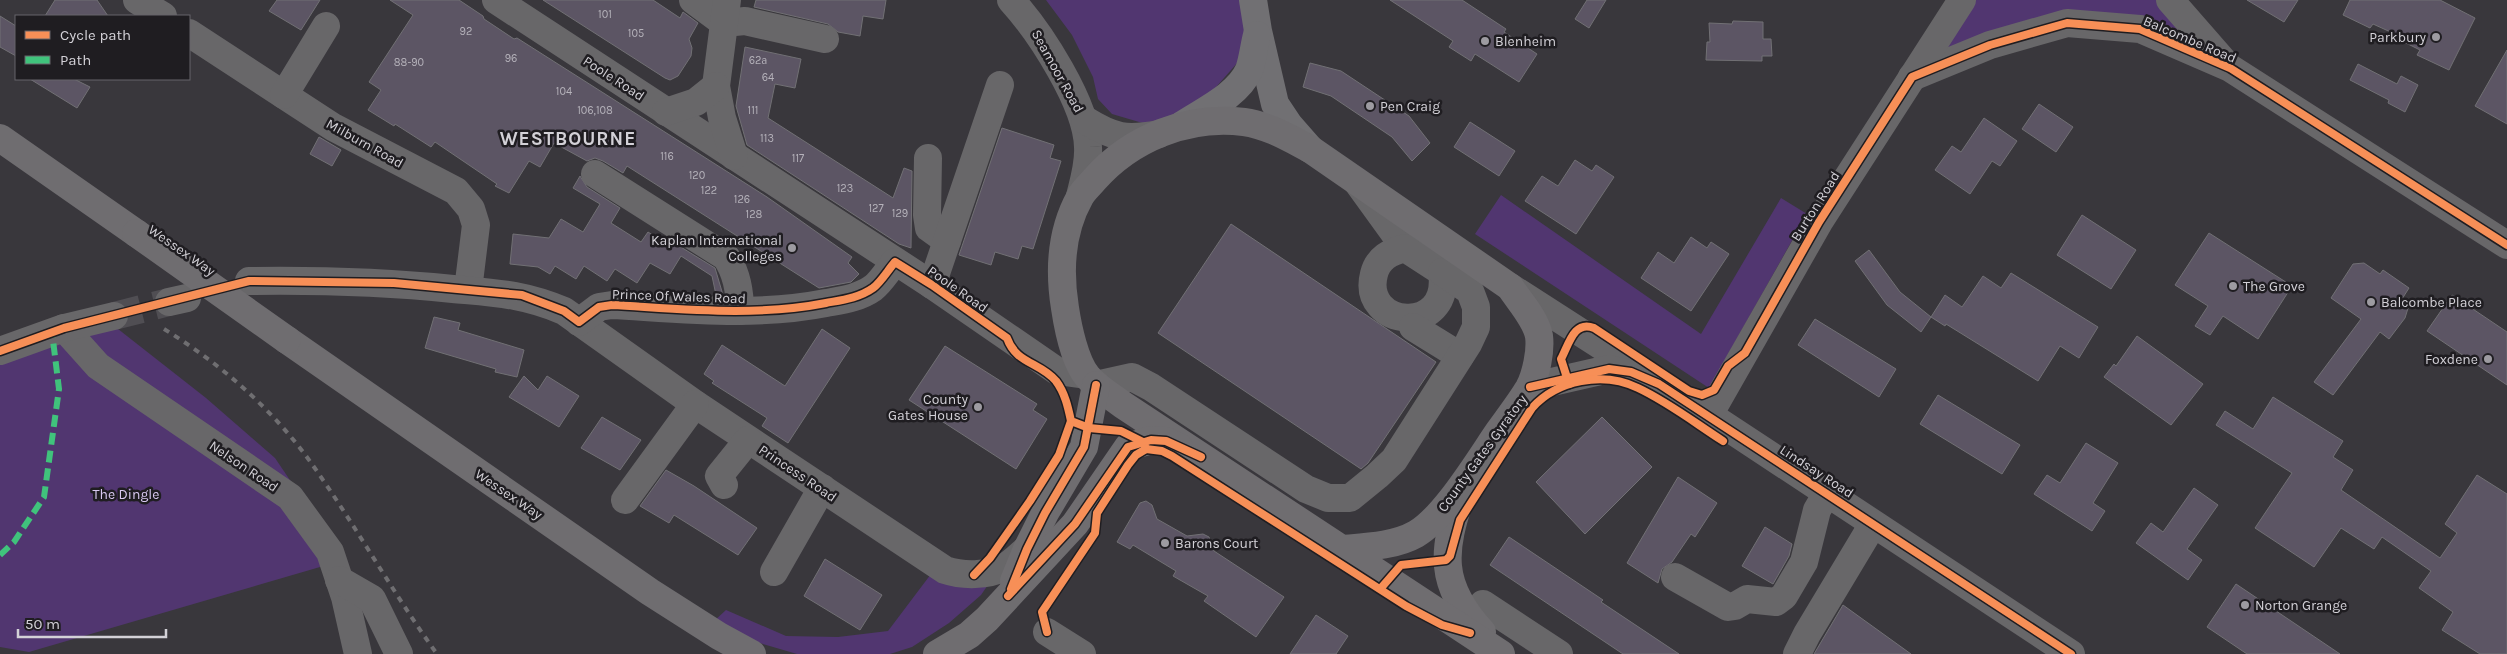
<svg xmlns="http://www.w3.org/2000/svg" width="2507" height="654" viewBox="0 0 2507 654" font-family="Karla,sans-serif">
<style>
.green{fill:#513670}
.building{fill:#5c5564;stroke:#717074}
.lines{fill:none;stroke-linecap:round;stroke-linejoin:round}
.minor-tunnel{stroke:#504e53;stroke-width:28;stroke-dasharray:28 14;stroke-linecap:butt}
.minor{stroke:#686769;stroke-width:28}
.major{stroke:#717073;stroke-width:28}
.highway{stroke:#6f6d70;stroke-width:28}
.rail{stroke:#6f6e71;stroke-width:4;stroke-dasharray:6 6;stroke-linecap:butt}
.highway-bridge{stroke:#6f6d70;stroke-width:28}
.quiet{stroke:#40c37c;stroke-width:6;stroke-dasharray:12 6;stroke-linecap:butt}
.cycleway-casing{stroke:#1f1d21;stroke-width:11}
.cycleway{stroke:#f78f57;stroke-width:8}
.poi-dot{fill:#9d9ba1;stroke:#1f1d21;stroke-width:2}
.labels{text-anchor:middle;stroke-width:5;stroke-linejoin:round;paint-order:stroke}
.number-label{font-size:11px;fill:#b5b2ba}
.poi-label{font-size:14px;fill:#d3d1d7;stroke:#1f1d21;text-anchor:start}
.street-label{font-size:14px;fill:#d3d1d7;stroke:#1f1d21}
.park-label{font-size:14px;fill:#d9c9f1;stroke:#1f1d21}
.district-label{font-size:19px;font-weight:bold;letter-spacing:1px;fill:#d3d1d7;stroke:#1f1d21}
</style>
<rect width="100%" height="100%" fill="#39373c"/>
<!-- green -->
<g class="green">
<polygon points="1046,0 1253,0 1238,62 1210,94 1182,116 1146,124 1112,114 1098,99 1093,77 1072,35"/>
<polygon points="1962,0 2169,0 2224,66 2068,23 1912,77"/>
<polygon points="1501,195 1701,334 1781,198 1807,214 1709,388 1475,234"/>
<polygon points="104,318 206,398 275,458 344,560 29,652 0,647 0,351"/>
<polygon points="931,574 992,579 981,595 949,623 912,647 890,654 797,654 753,641 713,622 726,610 786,636 838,637 888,631"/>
</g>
<!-- building -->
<g class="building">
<polygon points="55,0 97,0 108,16 45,16"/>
<polygon points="277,0 320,0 301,30 269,11"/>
<polygon points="390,0 459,0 483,16 484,19 514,39 517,38 767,197 852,257 848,263 859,274 851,282 819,288 627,166 623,173 603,161 595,158 587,161 554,143 540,167 529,161 509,193 495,186 497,184 435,142 431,147 395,124 394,126 368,110 381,90 369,82 413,15"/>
<polygon points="543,0 653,0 680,18 683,12 698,23 689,39 692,48 691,56 678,76 670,80 665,78"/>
<polygon points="756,0 886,0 883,19 863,16 860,36 838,32 828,24 754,7"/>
<polygon points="1390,0 1462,0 1506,29 1504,32 1537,54 1519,82 1475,54 1471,61 1449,47 1453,41"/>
<polygon points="1587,0 1606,0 1589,28 1575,19"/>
<polygon points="2247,0 2298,0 2284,22"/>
<polygon points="2350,0 2440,0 2475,18 2449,70 2417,55 2420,50 2404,42 2406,39 2373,24 2370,28 2343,15"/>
<polygon points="0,16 16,26 16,56 0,47"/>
<polygon points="1733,21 1763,22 1763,39 1771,39 1772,56 1762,56 1762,61 1706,60 1707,42 1710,42 1709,23 1732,24"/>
<polygon points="745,47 801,59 795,88 775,84 768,118 893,198 904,168 912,171 911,248 899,244 747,145 736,106"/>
<polygon points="2507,50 2507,124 2475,106"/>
<polygon points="1310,63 1341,71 1409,116 1430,143 1412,161 1392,137 1331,96 1303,87"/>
<polygon points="2358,64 2397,84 2401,76 2418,85 2405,112 2388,103 2389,100 2350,80"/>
<polygon points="30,79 74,79 90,87 77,108"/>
<polygon points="2039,104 2073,127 2056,152 2022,129"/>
<polygon points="1984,118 2017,141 2000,166 1992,161 1970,194 1935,170 1952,146 1961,152"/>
<polygon points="1470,122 1515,151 1499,176 1454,147"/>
<polygon points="1002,128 1054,145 1050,158 1061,161 1033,249 1022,246 1018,259 995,252 991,265 959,255"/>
<polygon points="319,137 341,150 332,166 310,154"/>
<polygon points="1575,160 1592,171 1596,165 1614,177 1576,234 1525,201 1542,176 1558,186"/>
<polygon points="580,176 587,187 620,208 611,223 641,242 648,232 668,245 671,241 715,268 723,295 716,295 712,276 681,256 670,274 650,263 637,283 615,269 607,281 584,266 576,279 555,266 550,274 538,267 510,264 513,234 549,238 561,219 583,232 600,204 573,188"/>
<polygon points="2082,215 2136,250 2111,289 2057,255"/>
<polygon points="1231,224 1436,362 1368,463 1361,469 1158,333"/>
<polygon points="2209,233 2292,286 2258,339 2223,316 2210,335 2195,326 2208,306 2175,285"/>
<polygon points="1691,237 1707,248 1711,242 1729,254 1691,311 1641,278 1658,252 1674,263"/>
<polygon points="1869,250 1900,292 1931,317 1921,332 1887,305 1855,261"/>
<polygon points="2364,263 2380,274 2383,270 2409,288 2402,299 2409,305 2405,318 2389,339 2380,332 2333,395 2314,382 2361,319 2331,298 2353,264"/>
<polygon points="2011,273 2098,327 2079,358 2060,346 2038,381 1946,324 1945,326 1931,317 1945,295 1962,307 1983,276 2001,288"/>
<polygon points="2452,295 2507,332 2507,385 2427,331"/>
<polygon points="434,317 460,323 458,330 524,350 517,377 495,372 496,369 425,348"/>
<polygon points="1815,319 1896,369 1879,397 1798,345"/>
<polygon points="822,329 850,348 788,443 762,426 767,418 712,383 714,381 704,374 722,345 785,386"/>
<polygon points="2137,336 2203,384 2171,425 2104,377 2114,364 2116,366"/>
<polygon points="945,346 1037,404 1033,410 1047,419 1016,469 909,400"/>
<polygon points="524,376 538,390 547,376 579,396 559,427 509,397"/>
<polygon points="1938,395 2020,445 2002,474 1920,424"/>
<polygon points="2273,397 2343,441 2333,457 2353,470 2341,490 2440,558 2457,533 2445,524 2477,475 2507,494 2507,654 2480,654 2442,630 2453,612 2419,588 2431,571 2382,537 2374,549 2341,528 2314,567 2255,528 2292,473 2216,425 2225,411 2253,429"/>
<polygon points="602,417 641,440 620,470 581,448"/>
<polygon points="1602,417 1652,467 1585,534 1536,482"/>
<polygon points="2086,443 2118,463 2093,503 2105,511 2092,531 2034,494 2047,475 2060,483"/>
<polygon points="666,470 694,486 757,528 738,555 674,515 669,523 640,506"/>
<polygon points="1678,477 1717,503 1695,537 1691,534 1672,562 1662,569 1658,583 1627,563"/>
<polygon points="2194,488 2218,505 2187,549 2202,560 2188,580 2136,543 2151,523 2163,532"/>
<polygon points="1146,501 1152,505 1157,519 1187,536 1203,534 1209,537 1214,551 1284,597 1256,637 1204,601 1208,596 1173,576 1176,571 1133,545 1130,549 1117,542 1140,503"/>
<polygon points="1765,527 1792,544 1789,556 1773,584 1742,566"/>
<polygon points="1509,537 1603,600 1601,602 1679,654 1623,654 1490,565"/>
<polygon points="825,559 882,595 860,630 804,596"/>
<polygon points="2236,584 2340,654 2247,654 2207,627"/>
<polygon points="1843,605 1911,654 1814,654"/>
<polygon points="1316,615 1348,636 1336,654 1290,654"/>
</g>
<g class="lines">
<!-- minor-tunnel -->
<polyline class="minor-tunnel" points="114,316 169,302"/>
<!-- minor -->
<g class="minor">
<polyline points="137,0 163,16"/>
<polyline points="496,0 932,285 1057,371 1086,375"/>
<polyline points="693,0 724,23 745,21 825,39"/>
<polyline points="727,0 716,86 722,118 734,156"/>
<path d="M1011,0C1040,32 1087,104 1088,147C1089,164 1084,180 1080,196"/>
<polyline points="2170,0 2225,63"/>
<polyline points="189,33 333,127 456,191 471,209 476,225 468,290"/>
<polyline points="1912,77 1990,45 2067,23 2140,29 2230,68 2507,245"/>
<polyline points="284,95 326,26"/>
<polyline points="666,112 696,102 716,86"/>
<path d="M1085,120C1114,138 1126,140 1159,134"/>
<polyline points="928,158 927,215 929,228 947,241"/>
<path d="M595,174L726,257C737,273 740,292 740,311"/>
<polyline points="1358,183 1405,248"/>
<path d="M1405,248L1442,272C1452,337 1360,328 1374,274C1378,258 1390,252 1405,248Z"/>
<path d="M249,281C318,280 385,282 453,289C496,293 524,294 564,311L695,404L945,570C963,576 987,576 1005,567C1012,563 1020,555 1027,549"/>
<polyline points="932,285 1000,85"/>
<polyline points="1510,287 1709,415 2071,654"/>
<polyline points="169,302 187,298"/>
<path d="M579,322L599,307L612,305C683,309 755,317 826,303C842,300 859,298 873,288C881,282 888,270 895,262"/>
<polyline points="1413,327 1460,356"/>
<polyline points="64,328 98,366 290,497 330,552 345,597 358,654"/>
<polyline points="0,351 64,328 114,316"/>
<polyline points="1096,385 1132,377 1151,387 1306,489 1328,498 1350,498 1377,476 1394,460 1468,344 1476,327 1476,307 1470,291 1442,272"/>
<polyline points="1530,387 1609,369 1639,376"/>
<polyline points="1709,415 1819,222 1962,0"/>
<polyline points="724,485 719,476 748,440"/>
<polyline points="625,500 695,404"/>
<polyline points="774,572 822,488"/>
<polyline points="1675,577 1728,607 1735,606 1747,599 1776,602 1784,596 1804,562 1817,510 1827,493"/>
<polyline points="339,580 372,599 399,654"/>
<polyline points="1483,604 1559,654"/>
<polyline points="1047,632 1082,654"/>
<polyline points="1797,654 1807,634 1873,524"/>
</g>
<!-- major -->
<g class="major">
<polyline points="1253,0 1258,31 1275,104 1289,125 1310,149"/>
<path d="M1182,125C1205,110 1238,95 1249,70C1253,59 1254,46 1257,35"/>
</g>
<!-- highway -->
<g class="highway">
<polyline points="0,138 136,233"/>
<polyline points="287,340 650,592 719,636 752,654"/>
<path d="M1462,493C1442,551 1438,584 1482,632"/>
<path d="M1342,549C1366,547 1395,546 1416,534C1445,517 1479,460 1499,431C1509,417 1520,403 1529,388C1536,375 1541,351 1539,336C1536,319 1519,301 1510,287L1310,149C1289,138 1267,125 1244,122C1188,115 1131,138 1094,180C1090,185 1083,191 1080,197C1061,231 1059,271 1065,308C1068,328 1075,361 1087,376C1097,388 1111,396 1123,405L1501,654"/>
<polyline points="1014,581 1027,549 1045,513 1084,447 1096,385"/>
<polyline points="937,654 969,635 987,619 1075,524 1128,447 1151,440 1166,441 1179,447"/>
</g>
<!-- rail -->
<path class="rail" d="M164,329C221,364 275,411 314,467C357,528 393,593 437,654"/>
<!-- highway-bridge -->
<polyline class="highway-bridge" points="136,233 287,340"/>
<!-- quiet -->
<polyline class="quiet" points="0,555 14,542 44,497 59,389 52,332"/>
<!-- cycleway casing -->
<g class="cycleway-casing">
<g id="cycleway">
<path d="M0,351L64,328L249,281L394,283L522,295L564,311L579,322L599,307L612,305C683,309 755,317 826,303C842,300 859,298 873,288C881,282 888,270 895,262L932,285L1007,338C1016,364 1040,362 1056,381C1065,393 1068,407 1071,421L1089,428L1121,431L1143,442L1146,449"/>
<path d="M1569,384L1561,359C1569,344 1574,320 1594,328L1689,391L1702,395L1714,390L1728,366L1745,353L1819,222L1912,77L1990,45L2067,23L2140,29L2230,68L2507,245"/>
<polyline points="1530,387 1609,369 1631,372 1659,384 2071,654"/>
<polyline points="1146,449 1162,451 1172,456 1406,606 1442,625 1470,633"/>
<polyline points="974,575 990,558 1030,501 1059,455 1071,421"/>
<path d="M1381,588L1401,565L1446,560L1450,556L1460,520L1532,408C1557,380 1603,371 1638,388C1668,402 1695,423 1723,441"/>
<polyline points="1011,589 1027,549 1045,513 1084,447 1096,385"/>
<polyline points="1008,596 1075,524 1128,447 1151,440 1166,441 1201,457"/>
<polyline points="1047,632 1042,612 1095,533 1097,513 1128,465 1136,455 1146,449"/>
</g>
</g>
<!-- cycleway -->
<use href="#cycleway" class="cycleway"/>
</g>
<!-- markers -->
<g class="poi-dot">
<circle cx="2436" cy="37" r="5"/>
<circle cx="1485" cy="41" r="5"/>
<circle cx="1370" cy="106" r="5"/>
<circle cx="792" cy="248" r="5"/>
<circle cx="2233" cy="286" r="5"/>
<circle cx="2371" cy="302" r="5"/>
<circle cx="2488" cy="359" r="5"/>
<circle cx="978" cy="407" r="5"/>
<circle cx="1165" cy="543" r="5"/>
<circle cx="2245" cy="605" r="5"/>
</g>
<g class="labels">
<!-- number labels -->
<g class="number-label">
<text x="605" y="18">101</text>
<text x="466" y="35">92</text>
<text x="636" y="37">105</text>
<text x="511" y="62">96</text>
<text x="758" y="64">62a</text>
<text x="409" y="66">88-90</text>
<text x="768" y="81">64</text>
<text x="564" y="95">104</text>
<text x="595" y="114">106,108</text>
<text x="753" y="114">111</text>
<text x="767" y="142">113</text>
<text x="667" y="160">116</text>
<text x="798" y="162">117</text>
<text x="697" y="179">120</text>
<text x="845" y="192">123</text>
<text x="709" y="194">122</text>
<text x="742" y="203">126</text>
<text x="876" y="212">127</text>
<text x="900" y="217">129</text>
<text x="754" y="218">128</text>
</g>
<!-- poi labels -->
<g class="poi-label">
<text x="2426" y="42" text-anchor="end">Parkbury</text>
<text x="1495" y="46">Blenheim</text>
<text x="1380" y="111">Pen Craig</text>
<text x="782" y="245" text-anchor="end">Kaplan International<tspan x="782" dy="16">Colleges</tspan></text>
<text x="2243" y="291">The Grove</text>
<text x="2381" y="307">Balcombe Place</text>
<text x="2478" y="364" text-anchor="end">Foxdene</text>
<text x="968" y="404" text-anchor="end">County<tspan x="968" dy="16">Gates House</tspan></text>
<text x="1175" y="548">Barons Court</text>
<text x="2255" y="610">Norton Grange</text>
</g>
<!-- street labels -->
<g class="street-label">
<text transform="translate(2190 39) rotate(23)" y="5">Balcombe Road</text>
<text transform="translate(1058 71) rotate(61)" y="5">Seamoor Road</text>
<text transform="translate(614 78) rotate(33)" y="5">Poole Road</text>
<text transform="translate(365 143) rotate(29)" y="5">Milburn Road</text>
<text transform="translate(1815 206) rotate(-58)" y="5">Burton Road</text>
<text transform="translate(182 250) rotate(35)" y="5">Wessex Way</text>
<text transform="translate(958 289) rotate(35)" y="5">Poole Road</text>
<text transform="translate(679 296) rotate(2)" y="5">Prince Of Wales Road</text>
<text transform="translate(1482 453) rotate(-54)" y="5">County Gates Gyratory</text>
<text transform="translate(244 466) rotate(34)" y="5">Nelson Road</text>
<text transform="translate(1817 471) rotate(33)" y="5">Lindsay Road</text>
<text transform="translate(798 473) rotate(34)" y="5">Princess Road</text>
<text transform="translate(509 494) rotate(34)" y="5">Wessex Way</text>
</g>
<!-- park labels -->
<g class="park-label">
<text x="126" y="499">The Dingle</text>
</g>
<!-- district labels -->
<g class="district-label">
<text x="568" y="145">WESTBOURNE</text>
</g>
</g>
<!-- legend -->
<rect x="15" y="15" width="175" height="65" fill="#1f1d21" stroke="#67656a"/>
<rect x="25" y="31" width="25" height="8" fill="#f78f57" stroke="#67656a"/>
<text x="60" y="40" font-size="15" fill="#d3d1d7">Cycle path</text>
<rect x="25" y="56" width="25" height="8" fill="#40c37c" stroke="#67656a"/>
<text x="60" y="65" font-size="15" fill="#d3d1d7">Path</text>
<!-- scale -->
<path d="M18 629v8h148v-8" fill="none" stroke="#d3d1d7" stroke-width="2.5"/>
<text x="25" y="629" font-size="15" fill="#d3d1d7" stroke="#1f1d21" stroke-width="4" paint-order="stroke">50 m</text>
</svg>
